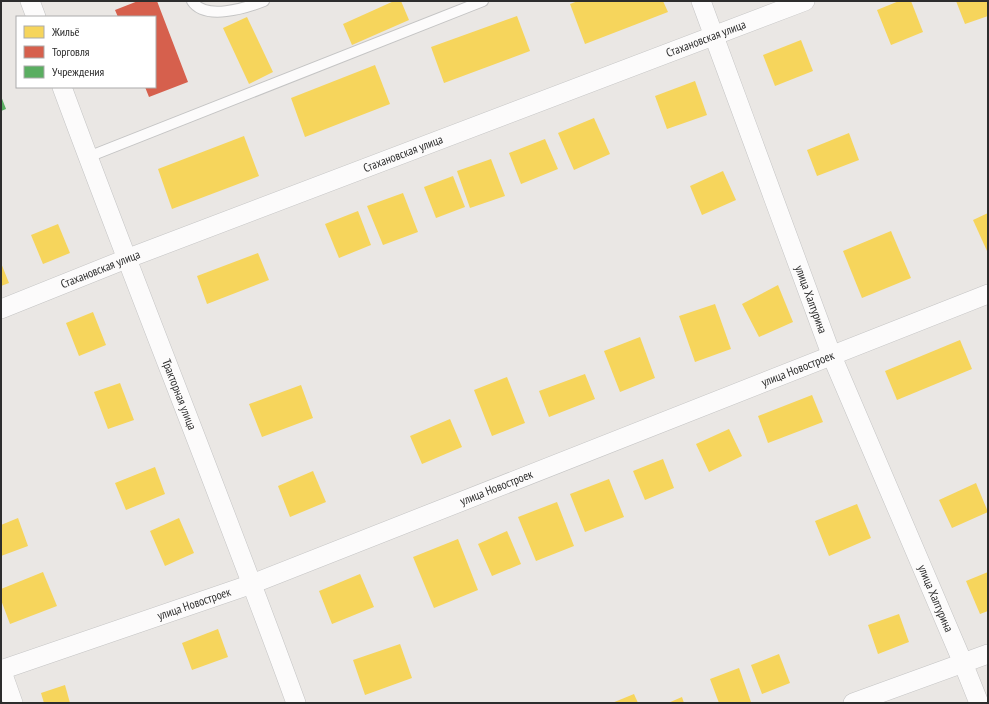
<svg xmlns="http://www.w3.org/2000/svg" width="989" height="704" viewBox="0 0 989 704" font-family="'PT Sans Narrow',sans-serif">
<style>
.homes{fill:#f6d55c}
.shops{fill:#d6604d}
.public{fill:#5aae61}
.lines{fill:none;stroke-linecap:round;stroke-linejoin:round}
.service-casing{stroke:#c4c4c4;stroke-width:12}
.minor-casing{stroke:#c4c4c4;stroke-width:20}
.service{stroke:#fcfbfb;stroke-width:10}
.minor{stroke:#fcfbfb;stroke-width:19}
.labels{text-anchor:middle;stroke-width:4;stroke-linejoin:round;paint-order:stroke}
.street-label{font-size:12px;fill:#2d2d2d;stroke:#fff}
</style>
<rect width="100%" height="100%" fill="#eae7e4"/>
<!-- homes -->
<g class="homes">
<polygon points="394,1 401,1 409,20 352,45 343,24"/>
<polygon points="578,1 663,1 668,12 585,44 570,4"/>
<polygon points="899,1 911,1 923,32 891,45 877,10"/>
<polygon points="956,1 988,1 988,16 965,24"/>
<polygon points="517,16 530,51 444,83 431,47"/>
<polygon points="247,17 273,72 249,84 223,28"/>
<polygon points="801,40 813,71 775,86 763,55"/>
<polygon points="375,65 390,104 305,137 291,98"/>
<polygon points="695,81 707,115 667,129 655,96"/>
<polygon points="594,118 610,154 574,170 558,133"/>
<polygon points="849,133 859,160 817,176 807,150"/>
<polygon points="244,136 259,176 172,209 158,169"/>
<polygon points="545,139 558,169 521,184 509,153"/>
<polygon points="491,159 505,196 470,208 457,171"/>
<polygon points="723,171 736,200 702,215 690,186"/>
<polygon points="453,176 465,207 436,218 424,187"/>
<polygon points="403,193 418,232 383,245 367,206"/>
<polygon points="358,211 371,245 339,258 325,224"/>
<polygon points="988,213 988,251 987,251 973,220"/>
<polygon points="58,224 70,253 43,264 31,235"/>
<polygon points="891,231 911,278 862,298 843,251"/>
<polygon points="258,253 269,280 207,304 197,276"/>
<polygon points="1,263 9,283 1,286"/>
<polygon points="778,285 793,322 759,337 742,304"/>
<polygon points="715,304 731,349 695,362 679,316"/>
<polygon points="93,312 106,345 79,356 66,323"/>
<polygon points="640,337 655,378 620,392 604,351"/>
<polygon points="960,340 972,369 897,400 885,371"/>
<polygon points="585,374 595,399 549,417 539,391"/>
<polygon points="507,377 525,423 492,436 474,390"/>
<polygon points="120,383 134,420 108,429 94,392"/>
<polygon points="301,385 313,418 262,437 249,404"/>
<polygon points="812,395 823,422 768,443 758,416"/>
<polygon points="450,419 462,447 422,464 410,436"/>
<polygon points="729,429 742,456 709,472 696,444"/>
<polygon points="663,459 674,488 645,500 633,471"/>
<polygon points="155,467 165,494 126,510 115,483"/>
<polygon points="313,471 326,502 290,517 278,486"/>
<polygon points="609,479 624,517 585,532 570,494"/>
<polygon points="976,483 988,512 952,528 939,500"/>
<polygon points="557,502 574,546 536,561 518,517"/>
<polygon points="857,504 871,538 829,556 815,521"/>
<polygon points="18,518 28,546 1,556 1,525"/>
<polygon points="179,518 194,553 165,566 150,531"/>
<polygon points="507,531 521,564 492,576 478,544"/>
<polygon points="458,539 478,590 434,608 413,557"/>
<polygon points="43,572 57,606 10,624 1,600 1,589"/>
<polygon points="988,572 988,611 980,614 966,581"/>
<polygon points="360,574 374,607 332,624 319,591"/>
<polygon points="899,614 909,642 878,654 868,625"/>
<polygon points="218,629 228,657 192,670 182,643"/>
<polygon points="400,644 412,678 365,695 353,660"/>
<polygon points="779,654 790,683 762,694 751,665"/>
<polygon points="739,668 751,702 719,703 710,679"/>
<polygon points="65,685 70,703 44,703 41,693"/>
<polygon points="634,694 638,703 612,703"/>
<polygon points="682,697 684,703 668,703"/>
</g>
<!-- shops -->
<polygon class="shops" points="138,1 157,1 188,82 149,97 145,87 155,87 155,17 118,17 115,10"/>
<!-- public -->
<polygon class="public" points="1,96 6,109 1,111"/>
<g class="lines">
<!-- service casing -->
<g class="service-casing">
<g id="service">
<path d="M192,1C205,21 246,8 264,1"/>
<polyline points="88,157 483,1"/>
</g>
</g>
<!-- minor casing -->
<g class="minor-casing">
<g id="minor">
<polyline points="30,1 36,17"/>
<path id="s1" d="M701,1L831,354L963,663L979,703"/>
<path id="s2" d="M62,87C138,293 221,497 296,703"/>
<path id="s3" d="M1,309L126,259L805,1"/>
<polyline points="1,669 13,703"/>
<path id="s4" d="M1,670L252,584L988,294"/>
<polyline points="853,703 988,654"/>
</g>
</g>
<!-- service -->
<use href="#service" class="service"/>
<!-- minor -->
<use href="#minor" class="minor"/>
</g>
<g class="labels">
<!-- street labels -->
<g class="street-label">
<text dy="4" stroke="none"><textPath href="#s3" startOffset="755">Стахановская улица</textPath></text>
<text dy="4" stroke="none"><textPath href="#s3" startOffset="431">Стахановская улица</textPath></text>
<text dy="4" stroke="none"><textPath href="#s3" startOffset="107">Стахановская улица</textPath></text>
<text dy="4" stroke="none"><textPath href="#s1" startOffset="318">улица Халтурина</textPath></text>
<text dy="4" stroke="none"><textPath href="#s4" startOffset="852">улица Новостроек</textPath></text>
<text dy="4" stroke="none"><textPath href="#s2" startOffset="329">Тракторная улица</textPath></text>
<text dy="4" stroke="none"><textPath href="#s4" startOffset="528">улица Новостроек</textPath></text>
<text dy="4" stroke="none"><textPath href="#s1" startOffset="642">улица Халтурина</textPath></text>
<text dy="4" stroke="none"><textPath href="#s4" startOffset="204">улица Новостроек</textPath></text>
</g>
</g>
<!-- border -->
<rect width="989" height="704" fill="none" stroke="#2d2d2d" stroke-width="4"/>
<!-- legend -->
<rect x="16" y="16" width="140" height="72" fill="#ffffff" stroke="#ababab"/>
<rect x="24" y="26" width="20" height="12" fill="#f6d55c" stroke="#ababab"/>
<text x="52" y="36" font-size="12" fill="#2d2d2d">Жильё</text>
<rect x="24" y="46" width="20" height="12" fill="#d6604d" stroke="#ababab"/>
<text x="52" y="56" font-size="12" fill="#2d2d2d">Торговля</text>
<rect x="24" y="66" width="20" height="12" fill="#5aae61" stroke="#ababab"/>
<text x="52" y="76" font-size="12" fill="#2d2d2d">Учреждения</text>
</svg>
